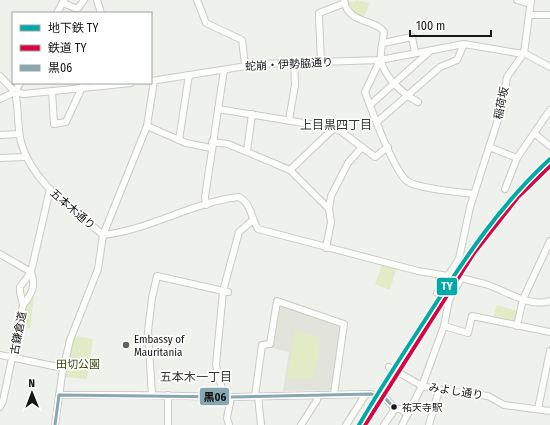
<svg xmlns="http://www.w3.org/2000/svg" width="550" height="425" viewBox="0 0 550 425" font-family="'Fira Sans Condensed','Noto Sans JP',sans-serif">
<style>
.built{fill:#e2e4db}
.green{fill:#e1ecc7}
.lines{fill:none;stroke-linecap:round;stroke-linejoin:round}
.minor-casing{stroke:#cacac7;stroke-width:8}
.minor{stroke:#fdfdfc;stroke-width:6}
.bus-1-casing{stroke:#fff;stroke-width:6}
.bus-1{stroke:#87a8b2;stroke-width:3}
.rail-1-casing{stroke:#fff;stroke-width:7}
.rail-1{stroke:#da0442;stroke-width:4}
.metro-1-casing{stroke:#fff;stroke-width:7}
.metro-1{stroke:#01aaaa;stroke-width:4}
.poi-dot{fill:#626360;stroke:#fff;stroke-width:1.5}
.bus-dot{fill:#161715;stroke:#fff;stroke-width:1.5}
.labels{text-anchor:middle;stroke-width:3.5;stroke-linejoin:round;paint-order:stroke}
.bus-label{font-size:10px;fill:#161715;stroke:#fff;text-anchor:start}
.street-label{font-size:11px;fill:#161715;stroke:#fff}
.poi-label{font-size:11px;fill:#161715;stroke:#fff;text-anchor:start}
.park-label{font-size:11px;fill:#394504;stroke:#fff}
.neighbourhood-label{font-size:12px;fill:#353732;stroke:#fff}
.line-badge{stroke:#fff;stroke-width:1.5}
.badge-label{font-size:11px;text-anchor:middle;font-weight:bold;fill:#fff}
.pale-badge-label{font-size:11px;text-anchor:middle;font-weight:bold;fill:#111}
</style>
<rect width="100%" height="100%" fill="#eff1ec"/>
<!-- built -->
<polygon class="built" points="278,304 342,326 332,390 283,391 289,352 271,348"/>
<!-- green -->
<g class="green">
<path d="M356,0L370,3L363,19C355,14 350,11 349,1L355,2Z"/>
<polygon points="382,265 396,269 390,290 375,284"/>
<polygon points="34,298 30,328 22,327 25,306"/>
<polygon points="497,305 518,311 516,323 493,318"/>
<polygon points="295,330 320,338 314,378 287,378"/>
<polygon points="74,336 93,339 87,379 64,377"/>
</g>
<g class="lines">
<!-- minor casing -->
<g class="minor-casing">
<g id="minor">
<polyline points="97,0 101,13"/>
<polyline points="197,0 206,23 242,40 245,65"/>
<path d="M344,0C347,24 376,19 384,32C383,40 380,51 381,60C384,77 403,94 418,102"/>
<polyline points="517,0 530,4"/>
<polyline points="63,3 75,8 78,8 84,0"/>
<polyline points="57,13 64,0"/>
<polyline points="319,13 345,3"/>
<polyline points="529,15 550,15"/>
<polyline points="319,17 321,62"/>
<polyline points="383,43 412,37 415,53"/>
<polyline points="524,53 550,67"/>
<path d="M380,60L365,92C372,111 393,170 407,181C418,189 459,192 474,194"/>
<polyline points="0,76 15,92 24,94 131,83"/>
<polyline points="151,81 259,64 380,60 464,44 523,54"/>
<polyline points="52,91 54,124 66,122 84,83"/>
<path d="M15,92C19,109 17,126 21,142C32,183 72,208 103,235"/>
<polyline points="0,99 15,92 20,83"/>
<polyline points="370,105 430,51"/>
<polyline points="218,109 334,128 342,132 375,157 388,147"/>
<polyline points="289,120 295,85 294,62"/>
<polyline points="377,122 440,67 457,60 464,44"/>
<polyline points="147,126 186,143 211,148"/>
<polyline points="535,134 550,146"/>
<polyline points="0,135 19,134"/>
<polyline points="179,140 189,75"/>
<polyline points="212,142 228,144 290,170"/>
<polyline points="489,147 517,158"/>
<polyline points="247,151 252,114"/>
<polyline points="0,158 26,157"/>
<polyline points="505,189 517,158 550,110"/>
<polyline points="206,205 205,197 224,70"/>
<polyline points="329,209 290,170 334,128"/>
<path d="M103,235C150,230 192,202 239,197C251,203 251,218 258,229L418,271L448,276"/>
<polyline points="326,248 331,222 329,209 331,196 348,163 362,147"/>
<polyline points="0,254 31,272"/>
<polyline points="449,300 437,293 459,259 470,207 502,107 507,77 524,53 531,0"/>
<path d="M23,305C32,294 36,286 31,272"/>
<polyline points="444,326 468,333 472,316 550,332"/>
<polyline points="517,326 523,299 550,241"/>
<polyline points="0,355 63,368"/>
<polyline points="389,367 422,386 439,390 488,396 504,405 550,411"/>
<polyline points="59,395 137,395 231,397 371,394 386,399 395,409"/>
<polyline points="152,395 148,331 152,298 157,276 228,292"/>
<polyline points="255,396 262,345 270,344 277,301 344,324 334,394"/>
<polyline points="258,396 261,425"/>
<polyline points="224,397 216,365 223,291 239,232 253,220"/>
<polyline points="0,407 3,401 23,305 20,292 20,287 31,272 50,189"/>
<polyline points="395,409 400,409 408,414"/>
<polyline points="538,409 550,351"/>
<polyline points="55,425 62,375 70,340 98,269 103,235 147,126 154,81"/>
<polyline points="168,425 168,395"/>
<polyline points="229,425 227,418 231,397"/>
<polyline points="301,425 317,400 318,395"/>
<polyline points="346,425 364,397 364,394"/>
<polyline points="384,425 395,409"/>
<path d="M402,425L422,386L444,326L449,300L461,278C469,280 477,282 485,284C505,290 529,308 550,301"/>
<polyline points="429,425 439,390"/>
</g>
</g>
<!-- minor -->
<use href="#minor" class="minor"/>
<!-- bus-1 casing -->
<g class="bus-1-casing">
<polyline id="bus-1" points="55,425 59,395 231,397 371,394 386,399 395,409"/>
</g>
<!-- bus-1 -->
<use href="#bus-1" class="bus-1"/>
<!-- rail-1 casing -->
<g class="rail-1-casing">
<polyline id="rail-1" points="365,425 474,253 518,197 550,166"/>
</g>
<!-- rail-1 -->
<use href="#rail-1" class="rail-1"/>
<!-- metro-1 casing -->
<g class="metro-1-casing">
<path id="metro-1" d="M359,425C381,387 405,351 429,314C465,258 500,205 550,159"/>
</g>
<!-- metro-1 -->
<use href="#metro-1" class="metro-1"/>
</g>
<!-- markers -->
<circle class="poi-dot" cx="126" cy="345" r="4"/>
<circle class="bus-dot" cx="394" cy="407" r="3.5"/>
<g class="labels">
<!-- bus labels -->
<g class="bus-label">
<text x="402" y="411">祐天寺駅</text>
</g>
<!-- street labels -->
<g class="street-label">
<text transform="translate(289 64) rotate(-3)" y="4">蛇崩・伊勢脇通り</text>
<text transform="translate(501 103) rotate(-78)" y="4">稲荷坂</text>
<text transform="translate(73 209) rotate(41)" y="4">五本木通り</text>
<text transform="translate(18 333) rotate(-79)" y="4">古鎌倉道</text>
<text transform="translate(456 391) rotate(9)" y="4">みよし通り</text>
</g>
<!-- poi labels -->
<g class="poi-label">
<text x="134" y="343">Embassy of<tspan x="134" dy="13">Mauritania</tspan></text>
</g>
<!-- park labels -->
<g class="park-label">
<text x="78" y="368">田切公園</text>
</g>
<!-- neighbourhood labels -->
<g class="neighbourhood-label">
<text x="336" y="129">上目黒四丁目</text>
<text x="196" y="381">五本木一丁目</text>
</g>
</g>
<g class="line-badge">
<rect x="436" y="277" width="22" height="19" rx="4" fill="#01aaaa"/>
<rect x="199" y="387" width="31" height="19" rx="4" fill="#87a8b2"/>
</g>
<g class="badge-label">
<text x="447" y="290">TY</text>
</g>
<g class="pale-badge-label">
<text x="215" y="401">黒06</text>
</g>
<!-- legend -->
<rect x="12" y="12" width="140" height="72" fill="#ffffff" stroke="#a2a2a1"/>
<rect x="20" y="25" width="20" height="6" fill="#01aaaa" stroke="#a2a2a1"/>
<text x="48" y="32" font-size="12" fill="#161715">地下鉄 TY</text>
<rect x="20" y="45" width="20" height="6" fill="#da0442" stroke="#a2a2a1"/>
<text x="48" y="52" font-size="12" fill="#161715">鉄道 TY</text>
<rect x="20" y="65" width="20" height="6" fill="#87a8b2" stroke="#a2a2a1"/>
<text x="48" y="72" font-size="12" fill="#161715">黒06</text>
<!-- north arrow -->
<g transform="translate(32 393) rotate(359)" stroke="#ffffff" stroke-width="3" paint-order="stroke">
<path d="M0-3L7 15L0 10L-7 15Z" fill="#161715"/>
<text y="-6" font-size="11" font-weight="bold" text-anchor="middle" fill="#161715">N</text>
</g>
<!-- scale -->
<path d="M410 30v6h81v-6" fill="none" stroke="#161715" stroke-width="2"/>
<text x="416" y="30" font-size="12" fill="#161715" stroke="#ffffff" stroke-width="3" paint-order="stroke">100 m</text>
</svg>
